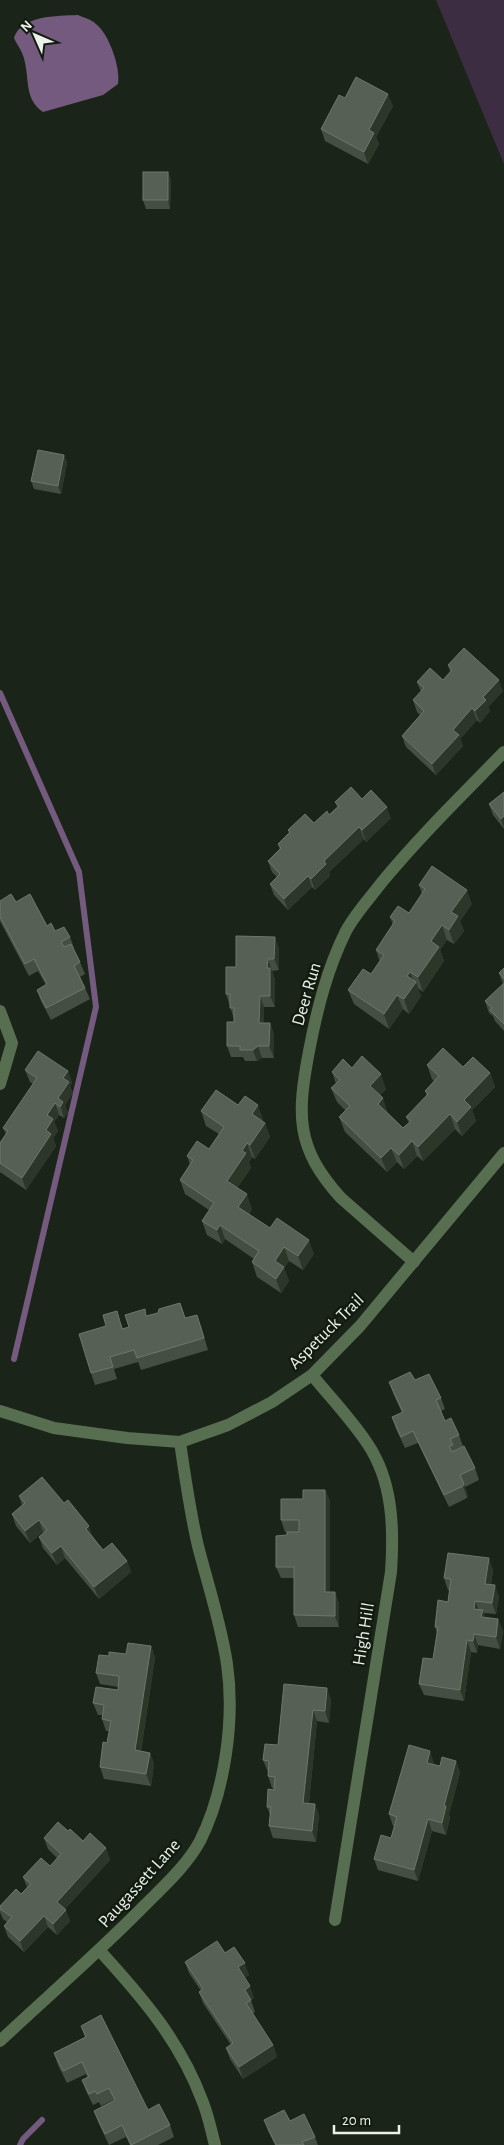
<svg xmlns="http://www.w3.org/2000/svg" width="504" height="2145" viewBox="0 0 504 2145" font-family="'Alegreya Sans',sans-serif">
<style>
.green{fill:#3c2d42}
.water{fill:#745a7e}
.lines{fill:none;stroke-linecap:round;stroke-linejoin:round}
.stream{stroke:#745a7e;stroke-width:6}
.minor{stroke:#576f50;stroke-width:12}
.wall{fill:#454e42}
.shaded-wall{fill:#2c3629}
.building{fill:#576054;stroke:#6e776b}
.labels{text-anchor:middle;stroke-width:5;stroke-linejoin:round;paint-order:stroke}
.street-label{font-size:18px;fill:#ecf2ea;stroke:#121b0f}
</style>
<rect width="100%" height="100%" fill="#1b2418"/>
<!-- green -->
<polygon class="green" points="436,0 504,0 504,164"/>
<!-- water -->
<path class="water" d="M78,15C84,18 91,19 96,24C109,34 121,68 118,84L103,95L43,112C22,98 31,73 22,53C20,48 16,43 14,38C21,15 57,16 78,15Z"/>
<g class="lines">
<!-- stream -->
<g class="stream">
<polyline points="0,693 79,872 96,1007 14,1359"/>
<polyline points="20,2145 23,2139 42,2120"/>
</g>
<!-- minor -->
<g class="minor">
<polyline points="0,1011 12,1043 0,1084"/>
<path d="M414,1262L341,1198C295,1147 297,1115 309,1051C317,1010 327,969 346,931C355,914 370,898 382,882C420,836 462,795 504,752"/>
<path d="M312,1375C330,1397 351,1419 367,1443C393,1481 394,1528 391,1572L335,1920"/>
<polyline points="0,1411 54,1428 127,1438 180,1442 228,1425 272,1402 312,1375 360,1326 504,1153"/>
<path d="M100,1951C142,1997 180,2041 202,2100C208,2114 211,2130 215,2145"/>
<path d="M0,2041C49,1995 99,1952 146,1904C165,1885 187,1865 200,1841C225,1791 235,1719 227,1664C221,1624 208,1585 198,1546C190,1512 185,1477 180,1442"/>
</g>
</g>
<!-- wall -->
<g class="wall">
<polygon points="345,98 393,106 376,137 379,144 368,164 325,141 321,129"/>
<polygon points="168,172 171,180 170,209 146,209 143,200"/>
<polygon points="64,455 67,463 61,494 34,489 31,481"/>
<polygon points="448,665 503,691 488,707 490,711 480,723 477,720 460,739 463,746 436,775 406,747 402,736 420,715 417,712 413,700 421,692 417,682 443,680 450,672"/>
<polygon points="504,792 504,829 493,815 489,804"/>
<polygon points="362,799 391,818 366,842 364,839 329,872 330,876 315,890 312,887 288,910 274,895 270,884 277,877 272,872 268,861 280,850 278,844 289,833 288,830 314,823 329,815 337,807 335,802"/>
<polygon points="419,885 472,904 460,921 464,931 454,944 447,940 440,950 444,961 423,992 418,988 421,996 409,1014 403,1009 389,1029 354,1004 348,990 371,974 380,962 376,950 393,925 390,917 409,913 422,894"/>
<polygon points="0,901 16,902 55,931 70,937 74,948 73,949 80,962 85,974 80,977 90,999 51,1020 41,1001 37,990 46,985 38,971 29,976 0,921"/>
<polygon points="279,948 279,970 272,971 275,980 275,1007 264,1007 264,1023 270,1023 274,1035 274,1058 262,1058 257,1061 245,1061 243,1057 231,1057 227,1046 234,1022 234,1019 226,994 236,967"/>
<polygon points="504,968 504,1031 495,1021 493,1016 489,1013 485,1001 503,984 499,973"/>
<polygon points="427,1065 463,1067 490,1073 495,1087 472,1110 476,1121 462,1136 455,1129 423,1161 417,1156 404,1169 397,1162 387,1172 345,1132 339,1117 346,1111 337,1102 331,1088 336,1084 332,1072 352,1068 386,1089 380,1095 388,1113 403,1128 409,1123 406,1117 427,1096 425,1091 434,1081 432,1079"/>
<polygon points="25,1070 68,1071 72,1083 70,1086 73,1093 65,1105 68,1113 64,1118 59,1115 54,1122 58,1131 53,1138 56,1146 26,1190 0,1172 0,1143 6,1134 3,1128 33,1084 30,1082"/>
<polygon points="238,1105 263,1119 262,1121 265,1123 270,1137 255,1159 252,1157 249,1162 251,1168 237,1188 252,1209 249,1214 270,1228 314,1254 303,1270 289,1261 284,1268 289,1281 281,1293 257,1277 252,1262 254,1259 225,1239 222,1244 207,1235 202,1221 209,1210 185,1194 180,1180 190,1165 187,1156 209,1149 219,1134 206,1126 201,1111"/>
<polygon points="147,1316 185,1318 201,1326 208,1350 141,1370 138,1362 114,1369 117,1379 95,1385 91,1373 121,1323 123,1329 129,1327"/>
<polygon points="415,1380 441,1398 445,1409 441,1411 445,1421 459,1435 463,1446 455,1451 475,1468 479,1480 465,1487 468,1496 467,1498 449,1507 418,1443 405,1448 396,1429 392,1417 402,1413 393,1393 389,1382"/>
<polygon points="325,1490 330,1501 330,1592 335,1592 339,1604 339,1627 298,1627 294,1615 294,1578 281,1578 276,1567 287,1535 299,1532 285,1532 281,1520 303,1499"/>
<polygon points="19,1496 93,1537 103,1550 127,1561 131,1572 99,1599 65,1558 57,1565 43,1548 39,1537 44,1533 43,1532 30,1543 16,1526 12,1514 22,1505"/>
<polygon points="493,1570 491,1585 499,1597 496,1614 484,1613 485,1617 498,1619 503,1631 500,1649 478,1645 477,1653 471,1652 464,1701 424,1695 419,1684 433,1659 437,1633 435,1627 448,1602 450,1590 448,1590 444,1578"/>
<polygon points="151,1646 155,1658 141,1751 150,1753 154,1764 151,1786 104,1779 100,1767 107,1743 109,1731 106,1731 102,1719 102,1715 98,1715 93,1703 118,1690 118,1687 100,1684 96,1673 109,1656 126,1654"/>
<polygon points="284,1684 331,1699 329,1723 317,1721 309,1803 315,1804 319,1816 316,1842 273,1838 269,1826 270,1815 267,1807 274,1788 272,1788 268,1776 268,1772 263,1760 278,1745"/>
<polygon points="456,1761 460,1773 449,1814 450,1818 446,1835 432,1831 418,1881 378,1870 374,1859 391,1838 395,1826 393,1826 389,1814 434,1763 434,1765 440,1766"/>
<polygon points="68,1831 83,1841 106,1848 110,1860 65,1909 70,1921 57,1935 48,1927 24,1952 8,1937 4,1926 7,1922 3,1919 0,1912 0,1906 21,1894 27,1887 23,1877 50,1866 57,1858 48,1849 44,1838"/>
<polygon points="225,1953 249,1975 244,1978 254,1998 251,2000 255,2012 252,2014 273,2045 277,2057 243,2079 230,2059 226,2048 231,2045 203,2003 199,1992 201,1991 189,1973 185,1962"/>
<polygon points="81,2026 148,2110 170,2125 174,2137 158,2145 130,2145 126,2137 109,2145 98,2122 94,2111 114,2101 113,2100 101,2106 99,2102 93,2105 86,2091 82,2080 87,2077 86,2074 67,2083 58,2065 54,2053 85,2037"/>
<polygon points="264,2120 290,2121 315,2137 318,2145 275,2145 268,2131"/>
</g>
<!-- shaded-wall -->
<g class="shaded-wall">
<polygon points="388,94 393,106 376,137 379,144 368,164 364,152 369,130"/>
<polygon points="168,172 171,180 170,209 168,200"/>
<polygon points="64,455 67,463 61,494 58,486"/>
<polygon points="499,680 503,691 488,707 490,711 480,723 475,711 483,697"/>
<polygon points="472,708 477,720 460,739 463,746 436,775 432,764 453,730"/>
<polygon points="387,807 391,818 366,842 362,830"/>
<polygon points="504,816 504,828 501,819"/>
<polygon points="359,827 364,839 329,872 330,876 315,890 311,879 324,861"/>
<polygon points="308,876 312,887 288,910 284,899"/>
<polygon points="467,890 472,904 460,921 464,931 454,944 449,930 451,912"/>
<polygon points="442,925 447,940 440,950 444,961 423,992 418,977 431,941"/>
<polygon points="275,937 279,948 279,970 274,959"/>
<polygon points="268,959 275,980 275,1007 270,996 267,968"/>
<polygon points="410,972 415,984 416,982 421,996 409,1014 404,999 407,976"/>
<polygon points="397,995 403,1009 389,1029 384,1014"/>
<polygon points="260,996 264,1007 264,1035 259,1023"/>
<polygon points="270,1023 274,1035 274,1058 269,1046"/>
<polygon points="258,1046 262,1058 257,1061 253,1050"/>
<polygon points="68,1071 72,1083 70,1086 73,1093 65,1105 68,1113 64,1118 58,1098 63,1078"/>
<polygon points="490,1073 495,1087 472,1110 476,1121 462,1136 457,1122 464,1100"/>
<polygon points="381,1074 386,1089 375,1100 370,1086"/>
<polygon points="383,1098 388,1113 383,1118 378,1104"/>
<polygon points="55,1103 59,1115 54,1122 58,1131 53,1138 56,1146 26,1190 22,1178 46,1130 47,1115"/>
<polygon points="258,1105 263,1119 257,1129 252,1114"/>
<polygon points="450,1114 455,1129 423,1161 418,1147"/>
<polygon points="265,1123 270,1137 255,1159 250,1145"/>
<polygon points="412,1141 417,1156 404,1169 399,1155"/>
<polygon points="247,1143 252,1157 249,1162 251,1168 232,1195 227,1181 242,1151"/>
<polygon points="391,1148 397,1162 387,1172 381,1158"/>
<polygon points="247,1194 252,1209 244,1221 238,1207"/>
<polygon points="220,1225 225,1239 222,1244 217,1230"/>
<polygon points="309,1240 314,1254 303,1270 298,1256"/>
<polygon points="284,1247 289,1261 284,1268 289,1281 281,1293 276,1279 275,1261"/>
<polygon points="197,1315 201,1326 208,1350 204,1338"/>
<polygon points="464,1484 468,1496 467,1498 463,1486"/>
<polygon points="325,1490 330,1501 330,1604 325,1592"/>
<polygon points="39,1520 43,1532 30,1543 25,1531"/>
<polygon points="89,1526 93,1537 90,1541 86,1529"/>
<polygon points="61,1546 65,1558 57,1565 52,1553"/>
<polygon points="489,1558 493,1570 489,1596 485,1584"/>
<polygon points="127,1561 131,1572 99,1599 94,1587"/>
<polygon points="495,1585 499,1597 496,1614 492,1603"/>
<polygon points="335,1592 339,1604 339,1627 335,1616"/>
<polygon points="475,1601 480,1612 474,1609"/>
<polygon points="483,1610 487,1621 481,1617"/>
<polygon points="498,1619 503,1631 500,1649 496,1637"/>
<polygon points="474,1634 478,1645 477,1653 473,1641"/>
<polygon points="467,1640 471,1652 464,1701 460,1690"/>
<polygon points="151,1646 155,1658 139,1762 135,1750"/>
<polygon points="327,1688 331,1699 329,1723 325,1711"/>
<polygon points="313,1710 317,1721 308,1814 303,1803"/>
<polygon points="430,1751 434,1763 431,1774 427,1763"/>
<polygon points="150,1753 154,1764 151,1786 146,1774"/>
<polygon points="456,1761 460,1773 449,1814 450,1818 446,1835 442,1823 444,1806"/>
<polygon points="315,1804 319,1816 316,1842 312,1831"/>
<polygon points="428,1819 432,1831 418,1881 414,1870"/>
<polygon points="106,1848 110,1860 61,1913 57,1902"/>
<polygon points="66,1910 70,1921 57,1935 53,1924"/>
<polygon points="44,1916 48,1927 24,1952 20,1941"/>
<polygon points="245,1963 249,1975 242,1979 238,1967"/>
<polygon points="250,1986 254,1998 249,2001 245,1990"/>
<polygon points="273,2045 277,2057 243,2079 239,2067"/>
</g>
<!-- building -->
<g class="building">
<polygon points="356,77 388,94 369,130 374,133 364,152 321,129 339,95 345,98"/>
<rect x="143" y="172" width="25" height="28"/>
<polygon points="38,450 64,455 58,486 31,481"/>
<polygon points="464,648 499,680 483,697 486,700 475,711 472,708 453,730 459,735 432,764 402,736 424,711 413,700 424,688 417,682 430,668 443,680 452,670 448,665"/>
<polygon points="351,787 362,799 371,790 387,807 362,830 359,827 324,861 326,864 311,879 308,876 284,899 270,884 280,874 268,861 281,848 278,844 290,832 288,830 305,814 314,823 327,811 329,815 339,806 335,802"/>
<polygon points="504,792 504,816 501,819 489,804"/>
<polygon points="432,866 467,890 451,912 458,916 449,930 442,925 431,941 439,947 418,977 410,972 407,976 416,982 404,999 397,995 384,1014 348,990 363,969 371,974 384,955 376,950 395,921 390,917 398,906 409,913 425,889 419,885"/>
<polygon points="11,894 16,902 30,894 47,926 51,923 55,931 64,927 70,937 61,942 64,947 71,944 80,962 74,966 85,988 46,1008 37,990 47,984 34,959 25,964 0,917 0,901"/>
<polygon points="236,936 275,937 274,959 268,959 267,968 270,968 270,996 260,996 259,1023 270,1023 269,1046 258,1046 253,1050 240,1050 240,1046 227,1046 227,1022 234,1022 234,1008 230,1008 230,994 226,994 226,967 236,967"/>
<polygon points="504,968 504,979 499,973"/>
<polygon points="504,983 504,1024 490,1010 492,1008 485,1001"/>
<polygon points="443,1048 463,1067 473,1057 490,1073 464,1100 471,1107 457,1122 450,1114 418,1147 412,1141 399,1155 391,1148 381,1158 339,1117 350,1106 331,1088 340,1080 332,1072 343,1059 352,1068 362,1056 381,1074 370,1086 383,1098 378,1104 403,1128 411,1121 406,1117 428,1094 425,1091 439,1076 427,1065"/>
<polygon points="38,1051 68,1071 63,1078 69,1082 58,1098 63,1102 60,1107 55,1103 47,1115 53,1119 46,1130 51,1134 22,1178 0,1163 0,1143 8,1131 3,1128 37,1078 25,1070"/>
<polygon points="216,1090 238,1105 245,1096 258,1105 252,1114 265,1123 250,1145 247,1143 242,1151 246,1153 227,1181 247,1194 238,1207 270,1228 277,1218 309,1240 298,1256 284,1247 275,1261 284,1267 276,1279 252,1262 259,1251 220,1225 217,1230 202,1221 214,1203 180,1180 193,1160 187,1156 197,1141 209,1149 224,1127 201,1111"/>
<polygon points="180,1303 185,1318 197,1315 204,1338 137,1358 134,1350 110,1357 113,1367 91,1373 79,1334 106,1326 103,1315 117,1311 122,1329 129,1327 125,1315 145,1309 146,1316 158,1313 159,1309"/>
<polygon points="410,1372 415,1380 429,1374 441,1398 436,1400 445,1421 451,1418 459,1435 450,1439 453,1445 449,1446 452,1452 464,1446 475,1468 460,1475 464,1484 463,1486 444,1495 413,1431 401,1437 392,1417 403,1412 389,1382"/>
<polygon points="42,1477 64,1503 68,1500 89,1526 86,1529 103,1550 112,1543 127,1561 94,1587 61,1546 52,1553 39,1537 47,1530 39,1520 25,1531 12,1514 25,1503 19,1496"/>
<polygon points="303,1490 325,1490 325,1592 335,1592 335,1616 294,1615 294,1567 276,1567 276,1536 287,1535 287,1532 299,1532 299,1520 281,1520 281,1499 303,1499"/>
<polygon points="448,1553 489,1558 485,1584 495,1585 492,1603 475,1601 474,1609 483,1610 481,1617 498,1619 496,1637 474,1634 473,1641 467,1640 460,1690 419,1684 423,1658 433,1659 438,1627 435,1627 438,1600 448,1602 451,1579 444,1578"/>
<polygon points="128,1643 151,1646 135,1750 150,1753 146,1774 100,1767 103,1742 107,1743 111,1721 102,1719 104,1705 93,1703 96,1687 118,1690 119,1676 96,1673 99,1655 109,1656 109,1652 126,1654"/>
<polygon points="284,1684 327,1688 325,1711 313,1710 303,1803 315,1804 312,1831 269,1826 271,1807 267,1807 268,1789 274,1790 275,1777 268,1776 269,1761 263,1760 265,1744 278,1745"/>
<polygon points="409,1745 430,1751 427,1763 440,1766 442,1757 456,1761 444,1806 446,1806 442,1823 428,1819 414,1870 374,1859 381,1835 391,1838 397,1817 389,1814"/>
<polygon points="58,1822 68,1831 70,1829 83,1841 90,1833 106,1848 57,1902 66,1910 53,1924 44,1916 20,1941 4,1926 12,1917 0,1909 0,1906 16,1889 21,1894 31,1884 23,1877 41,1858 50,1866 61,1854 44,1838"/>
<polygon points="217,1941 225,1953 234,1947 245,1963 238,1967 250,1986 245,1990 251,2000 246,2003 273,2045 239,2067 226,2048 233,2043 199,1992 203,1989 185,1962"/>
<polygon points="101,2015 148,2110 159,2104 170,2125 131,2145 122,2125 105,2134 94,2111 115,2100 109,2088 97,2094 95,2091 89,2094 82,2080 89,2077 82,2062 63,2071 54,2053 86,2037 81,2026"/>
<polygon points="284,2110 290,2121 304,2114 315,2137 302,2142 304,2145 276,2145 264,2120"/>
</g>
<g class="labels">
<!-- street labels -->
<g class="street-label">
<text transform="translate(306 994) rotate(-74)" y="6">Deer Run</text>
<text transform="translate(326 1331) rotate(-45)" y="6">Aspetuck Trail</text>
<text transform="translate(363 1634) rotate(-81)" y="6">High Hill</text>
<text transform="translate(139 1883) rotate(-48)" y="6">Paugassett Lane</text>
</g>
</g>
<!-- north arrow -->
<g transform="translate(35 35) rotate(315)" stroke="#121b0f" stroke-width="4" paint-order="stroke">
<path d="M0-4L9 19L0 12L-9 19Z" fill="#ecf2ea"/>
<text y="-8" font-size="14" font-weight="bold" text-anchor="middle" fill="#ecf2ea">N</text>
</g>
<!-- scale -->
<path d="M334 2125v8h65v-8" fill="none" stroke="#ecf2ea" stroke-width="2.5"/>
<text x="342" y="2125" font-size="15" fill="#ecf2ea" stroke="#121b0f" stroke-width="4" paint-order="stroke">20 m</text>
</svg>
